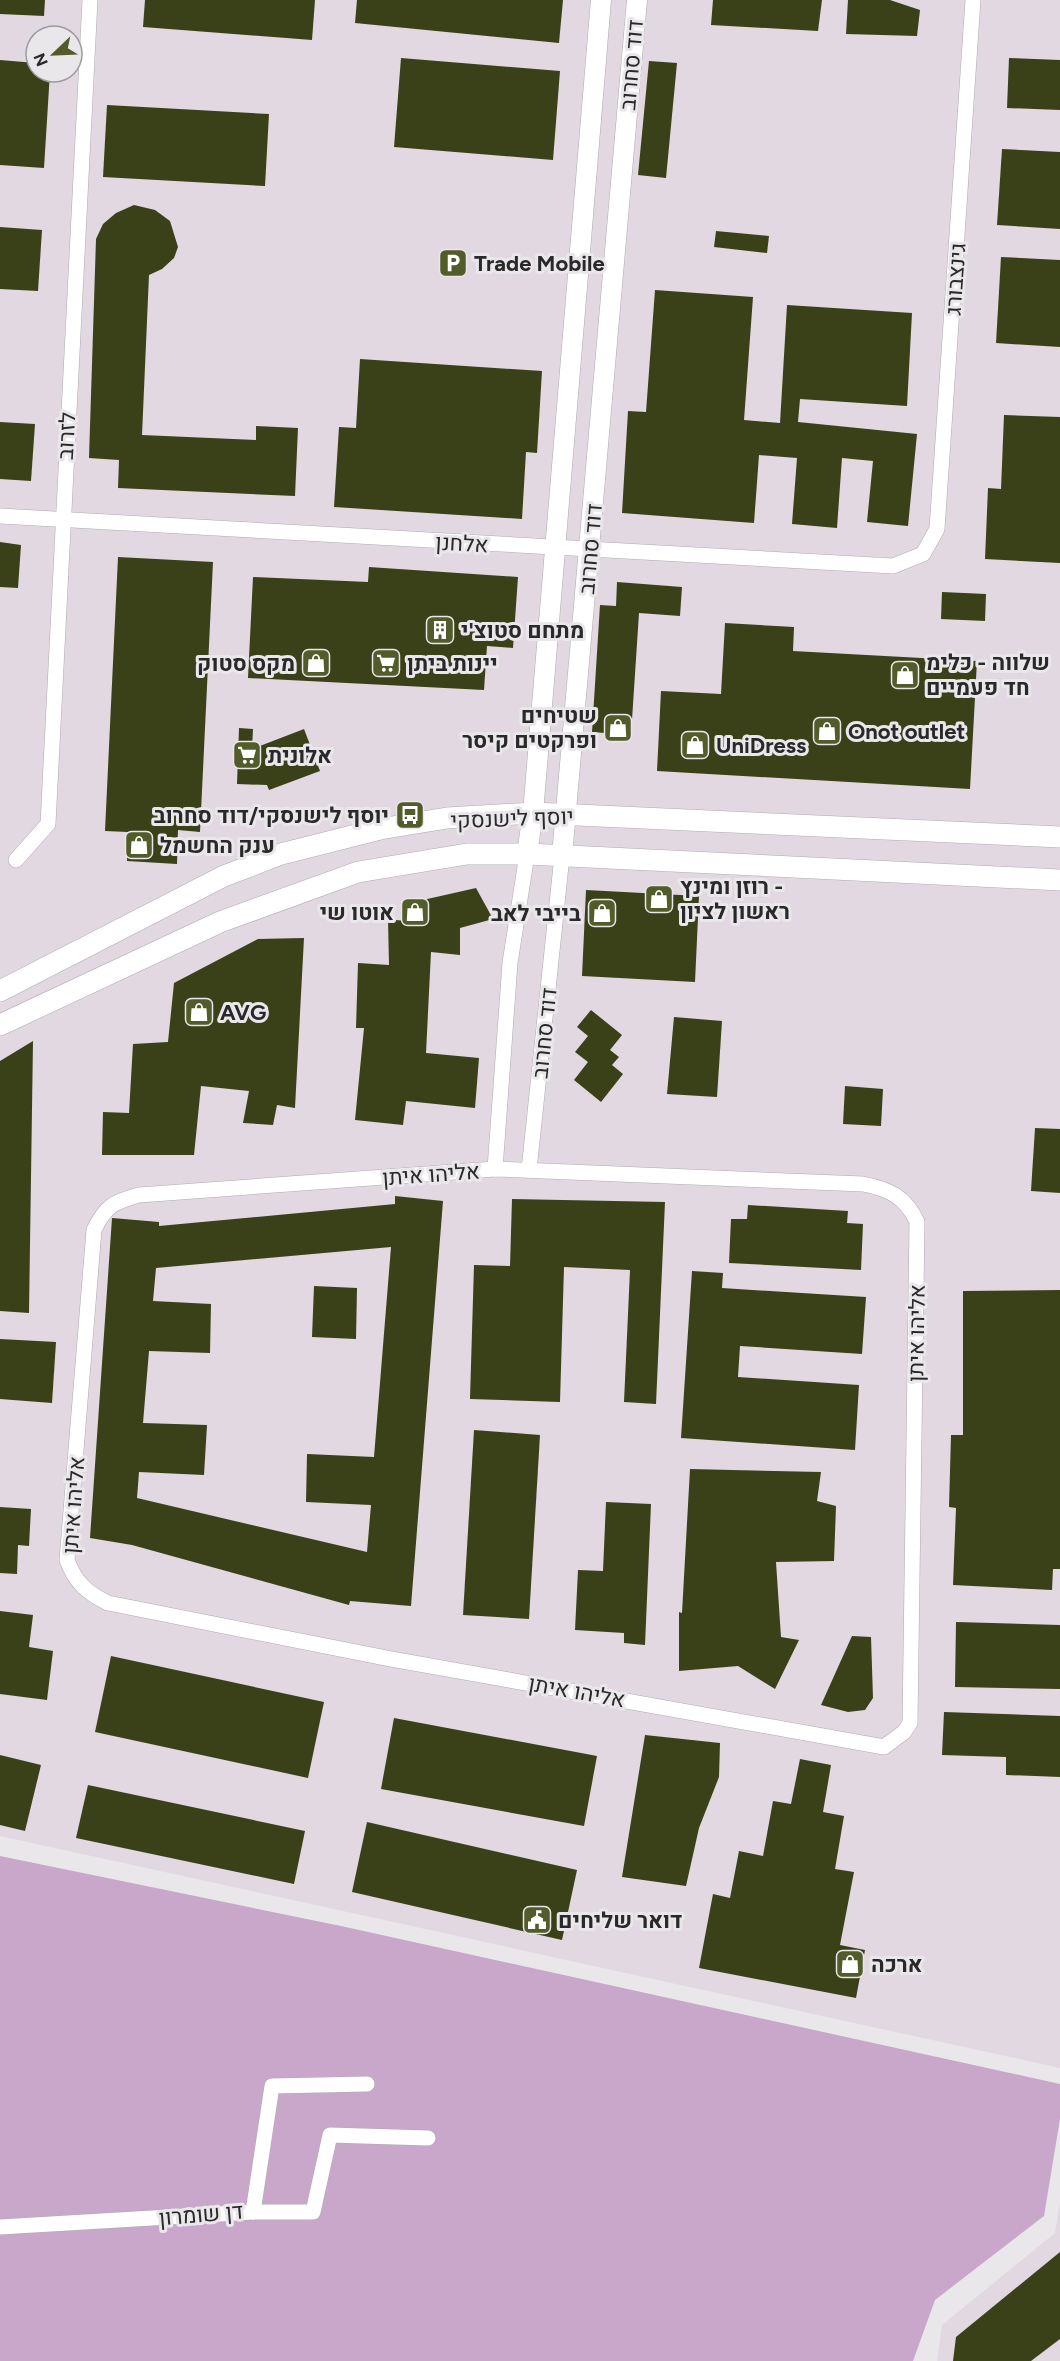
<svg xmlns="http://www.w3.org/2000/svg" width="1060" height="2361" viewBox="0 0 1060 2361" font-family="Figtree,Heebo,sans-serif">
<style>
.built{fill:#e1d8e1;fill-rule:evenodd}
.forest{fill:#c9a7ca}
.building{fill:#3a4118;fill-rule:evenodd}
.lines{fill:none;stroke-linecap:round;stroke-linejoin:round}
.minor-casing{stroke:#afacaf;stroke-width:16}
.tertiary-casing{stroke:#afacaf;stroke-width:21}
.secondary-casing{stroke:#afacaf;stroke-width:22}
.minor{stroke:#fff;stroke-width:15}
.tertiary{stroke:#fff;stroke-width:20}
.secondary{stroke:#fff;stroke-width:21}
.labels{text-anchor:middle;stroke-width:6;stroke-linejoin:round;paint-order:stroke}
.street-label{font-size:22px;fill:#2a292a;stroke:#eae7eb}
.poi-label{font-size:22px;font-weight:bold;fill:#2a292a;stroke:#eae7eb;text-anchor:start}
</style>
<rect width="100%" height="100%" fill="#eae7eb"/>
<!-- built -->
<g class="built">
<path d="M0,0H1060V2068L0,1836ZM36,36H72V72H36Z"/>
<polygon points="1060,2202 1060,2361 937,2361 942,2325 1055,2233"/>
</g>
<!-- forest -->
<polygon class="forest" points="0,1856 341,1926 1060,2084 1060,2119 1044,2216 935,2300 913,2361 0,2361"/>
<!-- building -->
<g class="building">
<polygon points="0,0 45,0 44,16 0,14"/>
<polygon points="145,0 315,0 312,40 143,27"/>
<polygon points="357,0 563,0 559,43 355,23"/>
<polygon points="713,0 822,0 818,31 711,25"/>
<polygon points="848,0 890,0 920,10 917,36 846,34"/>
<polygon points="401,58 560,71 553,160 394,147"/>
<polygon points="1009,58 1060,60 1060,110 1007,108"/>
<polygon points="0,60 36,63 36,72 50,72 44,168 0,165"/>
<polygon points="649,61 677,63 666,178 638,175"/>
<polygon points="107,105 269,114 265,186 103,177"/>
<polygon points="1002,149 1060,152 1060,229 997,225"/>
<polygon points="134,205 155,210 170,221 178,247 174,258 162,269 149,275 142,435 256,440 256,426 298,428 295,496 118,488 119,460 89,458 96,239 103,224 116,213"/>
<polygon points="0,227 42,230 38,291 0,289"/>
<polygon points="716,231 769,236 767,253 714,247"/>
<polygon points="1001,257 1060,260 1060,347 996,343"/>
<polygon points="655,290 753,297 744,420 780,423 787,305 912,313 907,406 800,399 798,422 917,434 908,526 867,522 873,461 842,458 837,528 792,524 797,458 759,455 754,523 622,513 628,411 646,412"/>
<polygon points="360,359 542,371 537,453 526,452 522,519 334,507 339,427 356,428"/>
<polygon points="1004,415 1060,417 1060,563 985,559 988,488 1001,489"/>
<polygon points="0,422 35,424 31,481 0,479"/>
<polygon points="0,542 21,545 18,588 0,587"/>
<polygon points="118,557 213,562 200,832 178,830 177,864 127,861 128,832 105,831"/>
<polygon points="369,567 518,577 513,648 487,646 484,690 248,678 253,577 368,582"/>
<polygon points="617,582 682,587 680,616 639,613 631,735 592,732 600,605 616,606"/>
<polygon points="942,592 986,594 985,621 941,619"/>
<polygon points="725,623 794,627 793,651 977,661 970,789 657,771 661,691 721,694"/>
<polygon points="239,728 253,729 252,749 304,729 320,771 269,790 267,785 237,784"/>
<polygon points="476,888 493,919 460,928 460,955 431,952 426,1053 479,1058 475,1108 406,1101 403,1125 355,1120 364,1028 356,1028 358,963 389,965 388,919 422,923 414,902"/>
<polygon points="586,890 699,896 695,982 582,976"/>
<polygon points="304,938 295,1108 277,1105 273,1125 243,1123 249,1091 201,1086 194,1155 102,1155 103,1112 129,1113 133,1044 168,1042 174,983 258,939"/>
<polygon points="591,1010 622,1035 610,1050 619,1057 612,1065 623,1074 601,1102 574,1080 588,1062 575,1052 588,1036 577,1027"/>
<polygon points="674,1017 722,1021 717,1097 667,1094"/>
<polygon points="33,1041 29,1313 0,1311 0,1061"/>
<polygon points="845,1086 883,1089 881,1126 843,1124"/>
<polygon points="1035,1128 1060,1129 1060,1193 1031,1191"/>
<path d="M395,1196L443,1201L411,1606L350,1601L349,1605L132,1545L90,1538L112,1218L159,1222V1226L395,1204ZM391,1247L374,1457L307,1454L306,1502L371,1505L367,1552L137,1498L139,1472L204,1475L207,1425L143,1423L149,1351L210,1353L211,1304L153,1301L156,1268Z"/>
<polygon points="512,1199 665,1202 656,1404 624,1402 630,1270 564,1267 560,1402 470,1399 474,1265 510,1266"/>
<polygon points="748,1205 848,1211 847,1223 863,1224 861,1270 729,1263 731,1219 747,1219"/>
<polygon points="692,1271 723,1273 722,1288 866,1297 862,1354 740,1346 738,1377 859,1385 855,1450 681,1438"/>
<polygon points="314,1286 357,1288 356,1339 312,1337"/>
<polygon points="1060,1290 1060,1569 1053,1569 1052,1590 953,1585 956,1508 949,1507 951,1435 963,1435 963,1291"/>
<polygon points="0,1339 56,1342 52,1403 0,1399"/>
<polygon points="474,1430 540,1435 529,1619 463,1615"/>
<polygon points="690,1469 821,1472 817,1501 836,1506 834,1561 776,1562 781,1637 799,1640 775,1689 738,1666 679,1671 679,1612 682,1613"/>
<polygon points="606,1502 651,1504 645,1645 624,1643 624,1633 575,1630 578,1570 603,1571"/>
<polygon points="0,1507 31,1509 29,1546 18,1545 17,1574 0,1573"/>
<polygon points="0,1611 33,1615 29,1647 53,1651 47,1700 0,1694"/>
<polygon points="956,1622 1060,1625 1060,1689 955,1687"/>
<polygon points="852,1636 871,1637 873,1698 865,1710 848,1712 821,1705"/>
<polygon points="111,1656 324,1702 308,1778 95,1732"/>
<polygon points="944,1712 1060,1716 1060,1777 1006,1775 1006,1757 942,1755"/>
<polygon points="394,1718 597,1756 584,1826 381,1789"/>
<polygon points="645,1735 720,1743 719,1777 699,1828 686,1886 622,1877"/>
<polygon points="0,1755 41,1765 25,1831 0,1825"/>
<polygon points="800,1759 831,1765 823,1812 844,1816 835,1869 854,1872 840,1945 865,1950 856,1998 699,1968 713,1894 730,1898 739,1851 763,1856 773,1801 791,1804"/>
<polygon points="88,1785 305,1831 294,1884 76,1838"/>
<polygon points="367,1822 577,1870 562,1940 352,1892"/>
<polygon points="1060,2252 1060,2339 1031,2361 953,2361 956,2337"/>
</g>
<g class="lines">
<!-- minor casing -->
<g class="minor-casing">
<g id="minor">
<polyline points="0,516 893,566 923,554 937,529 973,0"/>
<polyline points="16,860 48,824 90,0"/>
<path d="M495,1169L863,1184C889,1189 906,1197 917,1222L910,1723L904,1732L884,1747L391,1659L108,1603C87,1593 75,1582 67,1560L94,1230C106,1205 114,1202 139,1195Z"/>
<polyline points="495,1169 510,963 527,854"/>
<polyline points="529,1170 562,856"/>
<polyline points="253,2212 313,2212 330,2135 428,2138"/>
<polyline points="0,2227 253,2212 272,2086 367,2084"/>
</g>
</g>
<!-- tertiary casing -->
<g class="tertiary-casing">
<g id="tertiary">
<polyline points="527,854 533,813 601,0"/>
<polyline points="562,856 637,0"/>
</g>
</g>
<!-- secondary casing -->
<g class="secondary-casing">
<g id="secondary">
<polyline points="0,991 224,876 281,854 380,829 447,818 533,813 1060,837"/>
<polyline points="0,1025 220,922 358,872 467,854 527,854 1060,880"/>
</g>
</g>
<!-- minor -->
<use href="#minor" class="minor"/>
<!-- tertiary -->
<use href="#tertiary" class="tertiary"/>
<!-- secondary -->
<use href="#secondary" class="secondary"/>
</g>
<!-- icons -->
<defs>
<g id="parking-square" transform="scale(1.5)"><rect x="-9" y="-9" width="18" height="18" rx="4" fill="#525b2a" stroke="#eae7eb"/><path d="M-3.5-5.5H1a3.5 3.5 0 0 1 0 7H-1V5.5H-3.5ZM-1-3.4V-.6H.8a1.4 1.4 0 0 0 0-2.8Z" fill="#fff"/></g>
<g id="building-square" transform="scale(1.5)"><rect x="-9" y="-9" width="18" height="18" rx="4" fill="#525b2a" stroke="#eae7eb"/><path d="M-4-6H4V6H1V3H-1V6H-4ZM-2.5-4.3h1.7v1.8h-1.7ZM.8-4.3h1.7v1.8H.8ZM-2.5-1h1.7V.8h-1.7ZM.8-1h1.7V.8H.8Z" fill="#fff"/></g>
<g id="shop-square" transform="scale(1.5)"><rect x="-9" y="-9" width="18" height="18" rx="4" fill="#525b2a" stroke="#eae7eb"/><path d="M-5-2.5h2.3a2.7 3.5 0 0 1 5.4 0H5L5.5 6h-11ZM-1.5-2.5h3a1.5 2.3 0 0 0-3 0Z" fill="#fff"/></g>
<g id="supermarket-square" transform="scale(1.5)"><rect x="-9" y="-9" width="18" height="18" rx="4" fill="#525b2a" stroke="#eae7eb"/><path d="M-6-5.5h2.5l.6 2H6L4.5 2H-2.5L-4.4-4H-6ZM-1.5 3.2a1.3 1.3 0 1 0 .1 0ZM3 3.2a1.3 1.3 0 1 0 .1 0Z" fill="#fff"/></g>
<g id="bus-square" transform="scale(1.5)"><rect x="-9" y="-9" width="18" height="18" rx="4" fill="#525b2a" stroke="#eae7eb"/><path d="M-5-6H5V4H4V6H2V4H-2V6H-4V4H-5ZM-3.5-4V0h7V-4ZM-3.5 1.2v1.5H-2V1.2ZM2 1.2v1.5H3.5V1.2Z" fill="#fff"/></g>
<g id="civic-square" transform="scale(1.5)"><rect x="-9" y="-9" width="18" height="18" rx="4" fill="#525b2a" stroke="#eae7eb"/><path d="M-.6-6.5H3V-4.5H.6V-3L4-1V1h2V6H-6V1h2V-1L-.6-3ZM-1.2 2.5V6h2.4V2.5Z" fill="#fff"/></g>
</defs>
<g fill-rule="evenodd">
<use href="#parking-square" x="453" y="263"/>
<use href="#building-square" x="440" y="630"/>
<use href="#shop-square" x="316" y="663"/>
<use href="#supermarket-square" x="386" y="663"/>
<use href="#shop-square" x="905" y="675"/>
<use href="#shop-square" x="618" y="728"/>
<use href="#shop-square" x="827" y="731"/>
<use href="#shop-square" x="695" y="745"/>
<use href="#supermarket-square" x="247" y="755"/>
<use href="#bus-square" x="410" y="815"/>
<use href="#shop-square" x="139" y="845"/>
<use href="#shop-square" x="659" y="899"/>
<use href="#shop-square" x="415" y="912"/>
<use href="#shop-square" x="602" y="913"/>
<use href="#shop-square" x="199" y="1012"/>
<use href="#civic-square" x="537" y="1920"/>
<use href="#shop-square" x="850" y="1964"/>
</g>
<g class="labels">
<!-- street labels -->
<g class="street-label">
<text transform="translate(631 65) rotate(-85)" y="8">דוד סחרוב</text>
<text transform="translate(955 279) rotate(-86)" y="8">גינצבורג</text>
<text transform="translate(66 436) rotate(-87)" y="8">לזרוב</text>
<text transform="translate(462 543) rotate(3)" y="8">אלחנן</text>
<text transform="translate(590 549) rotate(-85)" y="8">דוד סחרוב</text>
<text transform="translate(512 818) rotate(-2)" y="8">יוסף לישנסקי</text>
<text transform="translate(544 1033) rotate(-84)" y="8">דוד סחרוב</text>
<text transform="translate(431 1174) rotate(-4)" y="8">אליהו איתן</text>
<text transform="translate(916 1333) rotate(-89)" y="8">אליהו איתן</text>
<text transform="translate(73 1505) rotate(-86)" y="8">אליהו איתן</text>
<text transform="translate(577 1691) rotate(10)" y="8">אליהו איתן</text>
<text transform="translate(201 2214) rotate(-5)" y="8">דן שומרון</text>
</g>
<!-- poi labels -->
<g class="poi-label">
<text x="474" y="271">Trade Mobile</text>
<text x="461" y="638">מתחם סטוצ'י</text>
<text x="926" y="670">שלווה - כלימ<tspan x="926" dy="25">חד פעמיים</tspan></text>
<text x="295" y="671" text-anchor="end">מקס סטוק</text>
<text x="407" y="671">יינות ביתן</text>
<text x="597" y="723" text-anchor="end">שטיחים<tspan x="597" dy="25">ופרקטים קיסר</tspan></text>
<text x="848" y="739">Onot outlet</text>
<text x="716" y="753">UniDress</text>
<text x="268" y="763">אלונית</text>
<text x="389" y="823" text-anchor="end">יוסף לישנסקי/דוד סחרוב</text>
<text x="160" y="853">ענק החשמל</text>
<text x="680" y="894">רוזן ומינץ -<tspan x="680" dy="25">ראשון לציון</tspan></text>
<text x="394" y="920" text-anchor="end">אוטו שי</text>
<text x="581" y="921" text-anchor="end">בייבי לאב</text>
<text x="220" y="1020">AVG</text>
<text x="558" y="1928">דואר שליחים</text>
<text x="871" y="1972">ארכה</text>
</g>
</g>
<!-- north arrow -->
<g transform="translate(54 54) rotate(247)"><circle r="28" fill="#eae7eb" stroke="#9d9b9e" stroke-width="1.5"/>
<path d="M0-4.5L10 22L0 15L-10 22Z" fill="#525b2a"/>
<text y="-9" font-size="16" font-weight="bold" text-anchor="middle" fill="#2a292a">N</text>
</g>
</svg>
